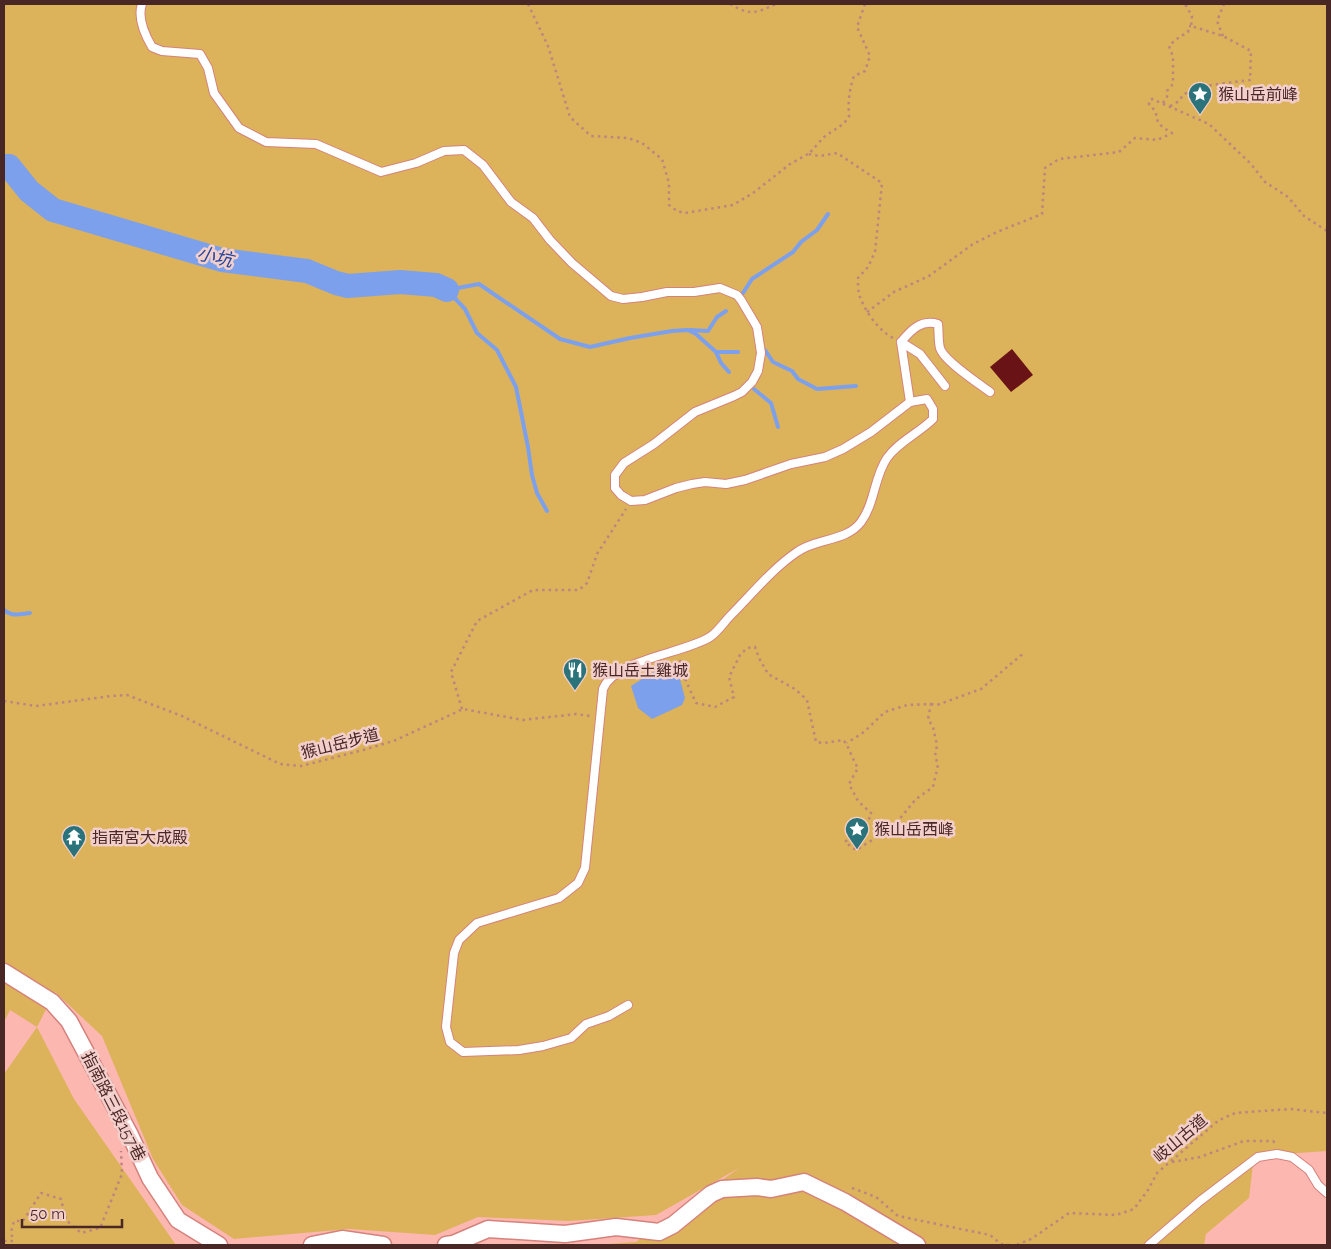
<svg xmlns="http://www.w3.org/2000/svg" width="1331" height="1249" viewBox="0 0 1331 1249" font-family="Raleway,'Noto Sans TC',sans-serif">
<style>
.green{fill:#dcb35a}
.water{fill:#7da0ec}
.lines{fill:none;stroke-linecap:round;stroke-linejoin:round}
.stream{stroke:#7da0ec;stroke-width:4}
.river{stroke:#7da0ec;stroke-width:24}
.building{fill:#691316}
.service-casing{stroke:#d5827c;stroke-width:10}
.minor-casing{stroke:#d5827c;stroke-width:19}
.path{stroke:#be8580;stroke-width:2.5;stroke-dasharray:2.5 4;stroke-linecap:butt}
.service{stroke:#fff;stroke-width:8}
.minor{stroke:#fff;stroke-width:16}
.labels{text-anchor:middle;stroke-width:5;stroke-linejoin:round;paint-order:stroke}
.poi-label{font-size:16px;fill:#492725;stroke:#f3cfcb;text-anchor:start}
.street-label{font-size:16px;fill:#492725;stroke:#f3cfcb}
.water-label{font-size:18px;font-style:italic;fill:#22449c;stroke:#f3cfcb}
</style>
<rect width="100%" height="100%" fill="#fdb7b1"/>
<!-- green -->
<polygon class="green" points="4,4 1327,4 1327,1151 1254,1156 1249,1198 1206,1234 1204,1245 594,1245 636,1242 739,1168 656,1215 569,1221 478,1217 435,1235 349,1229 234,1239 182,1205 153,1159 102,1036 55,992 37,1027 74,1099 176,1245 4,1245 4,1074 37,1027 10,1010 4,1022"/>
<!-- water -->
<polygon class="water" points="676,664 685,698 682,705 652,719 638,708 631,686 661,667"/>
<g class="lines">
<!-- stream -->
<g class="stream">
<polyline points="447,290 479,284 560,339 590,347 630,338 672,331 688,330 696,334 716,352 721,363 729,372"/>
<polyline points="447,290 465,309 477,333 497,350 516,387 528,447 532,475 537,493 547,511"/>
<polyline points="743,293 752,279 793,252 801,242 817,230 828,214"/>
<polyline points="690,330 708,331 717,317 726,311"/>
<polyline points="765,350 773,362 792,371 798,379 817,389 856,386"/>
<polyline points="716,352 738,352"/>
<polyline points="754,389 771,403 778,427"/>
<path d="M4,610C12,617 20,614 30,613"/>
</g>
<!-- river -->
<polyline class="river" points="4,166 9,166 29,191 53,210 222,260 307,271 336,283 348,286 400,282 436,285 447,290"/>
</g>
<!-- building -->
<polygon class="building" points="1012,349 1033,375 1011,392 990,367"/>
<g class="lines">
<!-- service casing -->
<g class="service-casing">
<g id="service">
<path d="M142,4C137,18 145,35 152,47L162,51L200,54L208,68L214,93L239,128L266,142L316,144L381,172L416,163L444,151L464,150L483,165L511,202L533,218L550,240L572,263L611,296L623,299L642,297L667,292H694L720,288L737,295L741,300L757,327L761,353L758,371L752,382L742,392L734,396L695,412L654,444L624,463L615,475V488L621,495L631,501L645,500L676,488L692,484L705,482L726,484L745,480L791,464L825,457L843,449L871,432L910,402L927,399L933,409V419C919,433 898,442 887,458C874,477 875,503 861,522C846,542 816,538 797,552C772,569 752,594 731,615C724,622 718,632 710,637C683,654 615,659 603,689L585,868L578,883L559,898L477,923L459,940L454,953L448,1008L446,1027L450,1042L463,1052L519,1050L543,1046L571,1038L586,1024L609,1016L628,1005"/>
<polyline points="901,342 920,354 945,386"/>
<path d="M910,402L901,342C911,330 921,319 938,324C939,332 938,340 940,348C943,360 978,383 990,392"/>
<polyline points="1149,1245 1200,1201 1258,1157 1277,1154 1292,1157 1309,1170 1318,1185 1327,1193"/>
</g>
</g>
<!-- minor casing -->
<g class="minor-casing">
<g id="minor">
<polyline points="4,972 52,1002 69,1021 130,1135 150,1178 178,1220 219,1245"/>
<polyline points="312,1245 342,1239 383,1245"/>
<polyline points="446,1245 453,1244 488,1229 565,1234 616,1227 659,1232 673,1225 711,1194 722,1189 757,1187 771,1189 804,1182 845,1202 917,1245"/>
</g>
</g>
<!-- path -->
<g class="path">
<polyline points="528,4 548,46 570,117 591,136 628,138 642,143 662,159 669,183 669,205 677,211 685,213 733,205 753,193 790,164 808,154"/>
<path d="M730,4C750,16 756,13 776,4"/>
<path d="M865,4L857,27L870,56L865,71L854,76C849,90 848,102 849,117C841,128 834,129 824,137C819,142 814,149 808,154L820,156L837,153L882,183L875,252L868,267L858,278C858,283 858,289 859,294C864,310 878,330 893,338"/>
<polyline points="1223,36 1217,21 1224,4"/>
<polyline points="1163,103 1167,97 1167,91 1173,84 1173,57 1169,46 1175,40 1188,32 1189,26 1191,26"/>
<path d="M1170,106C1181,102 1180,96 1188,92C1198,85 1237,82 1250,80L1251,51L1223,36L1191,26L1192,16L1185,4"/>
<path d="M867,312L894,292L929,276L973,244L997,232L1042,214L1045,168L1059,159L1119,152L1135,138L1157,140L1172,133C1162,127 1156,124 1156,112L1149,104V101L1152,99L1209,124L1251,164L1265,182L1288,197L1304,216L1327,231"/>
<path d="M680,660L686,681L696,703L715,707L734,697L729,677L740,655L747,648L755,647L759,658L768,674L795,689L807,700L816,742L824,743L843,740C848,744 853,761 858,768L849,784L858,801L872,814L867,822L845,842L856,850L879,836L897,822L916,799L933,787L938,765L935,756L937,745L933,727L928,719L931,704L907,705L885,712L864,732L847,743"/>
<polyline points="4,701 36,706 111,696 127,695 182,716 280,764 301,766 367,749 396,740 463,709 523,720 576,714 590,716"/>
<polyline points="931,704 937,705 981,689 1025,652"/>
<polyline points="462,709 451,672 477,621 533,590 579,590 587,583 597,554 626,509"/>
<polyline points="1172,1162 1200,1157 1244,1141 1273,1141 1275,1143"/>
<polyline points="852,1188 876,1197 898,1216 990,1235 1001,1244 1009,1245"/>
<polyline points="4,1241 13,1241 11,1232 14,1221 23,1221 41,1193 61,1199 66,1220 81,1233 100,1228 122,1174 121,1151"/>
<polyline points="1017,1245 1031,1239 1069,1213 1116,1215 1134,1209 1148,1190 1157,1173 1219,1120 1235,1113 1290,1109 1327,1113"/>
</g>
<!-- service -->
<use href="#service" class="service"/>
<!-- minor -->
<use href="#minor" class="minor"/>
</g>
<!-- icons -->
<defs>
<g id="sight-pin" transform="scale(1.25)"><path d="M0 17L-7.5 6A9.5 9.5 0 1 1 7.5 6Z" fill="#2a737b" stroke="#f3cfcb"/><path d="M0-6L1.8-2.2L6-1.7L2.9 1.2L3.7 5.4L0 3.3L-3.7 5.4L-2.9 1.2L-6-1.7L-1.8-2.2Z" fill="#fff"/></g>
<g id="restaurant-pin" transform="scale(1.25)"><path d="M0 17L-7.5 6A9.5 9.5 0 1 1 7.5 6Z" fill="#2a737b" stroke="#f3cfcb"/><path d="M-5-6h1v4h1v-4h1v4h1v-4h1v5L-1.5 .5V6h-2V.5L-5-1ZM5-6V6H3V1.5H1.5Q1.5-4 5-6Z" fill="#fff"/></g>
<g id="temple-pin" transform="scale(1.25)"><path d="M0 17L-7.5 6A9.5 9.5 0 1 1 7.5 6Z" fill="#2a737b" stroke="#f3cfcb"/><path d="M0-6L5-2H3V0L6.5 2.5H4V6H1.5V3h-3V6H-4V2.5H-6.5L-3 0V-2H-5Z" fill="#fff"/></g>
</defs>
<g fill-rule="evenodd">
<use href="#sight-pin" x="1200" y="94"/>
<use href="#restaurant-pin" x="575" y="670"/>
<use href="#sight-pin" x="857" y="829"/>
<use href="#temple-pin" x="74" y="837"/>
</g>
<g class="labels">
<!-- poi labels -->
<g class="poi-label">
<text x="1218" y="100">猴山岳前峰</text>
<text x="592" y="676">猴山岳土雞城</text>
<text x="874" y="835">猴山岳西峰</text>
<text x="92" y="843">指南宮大成殿</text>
</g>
<!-- street labels -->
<g class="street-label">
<text transform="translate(340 743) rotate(-14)" y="6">猴山岳步道</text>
<text transform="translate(114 1106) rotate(63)" y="6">指南路三段157巷</text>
<text transform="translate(1180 1138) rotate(-40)" y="6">岐山古道</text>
</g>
<!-- water labels -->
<g class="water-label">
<text transform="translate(215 257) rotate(13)" y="6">小坑</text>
</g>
</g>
<!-- border -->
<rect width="1331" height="1249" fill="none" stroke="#492725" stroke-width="10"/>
<!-- scale -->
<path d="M22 1219v8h100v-8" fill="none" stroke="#492725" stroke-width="2.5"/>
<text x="30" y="1219" font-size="15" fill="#492725" stroke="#f3cfcb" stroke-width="4" paint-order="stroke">50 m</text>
</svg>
